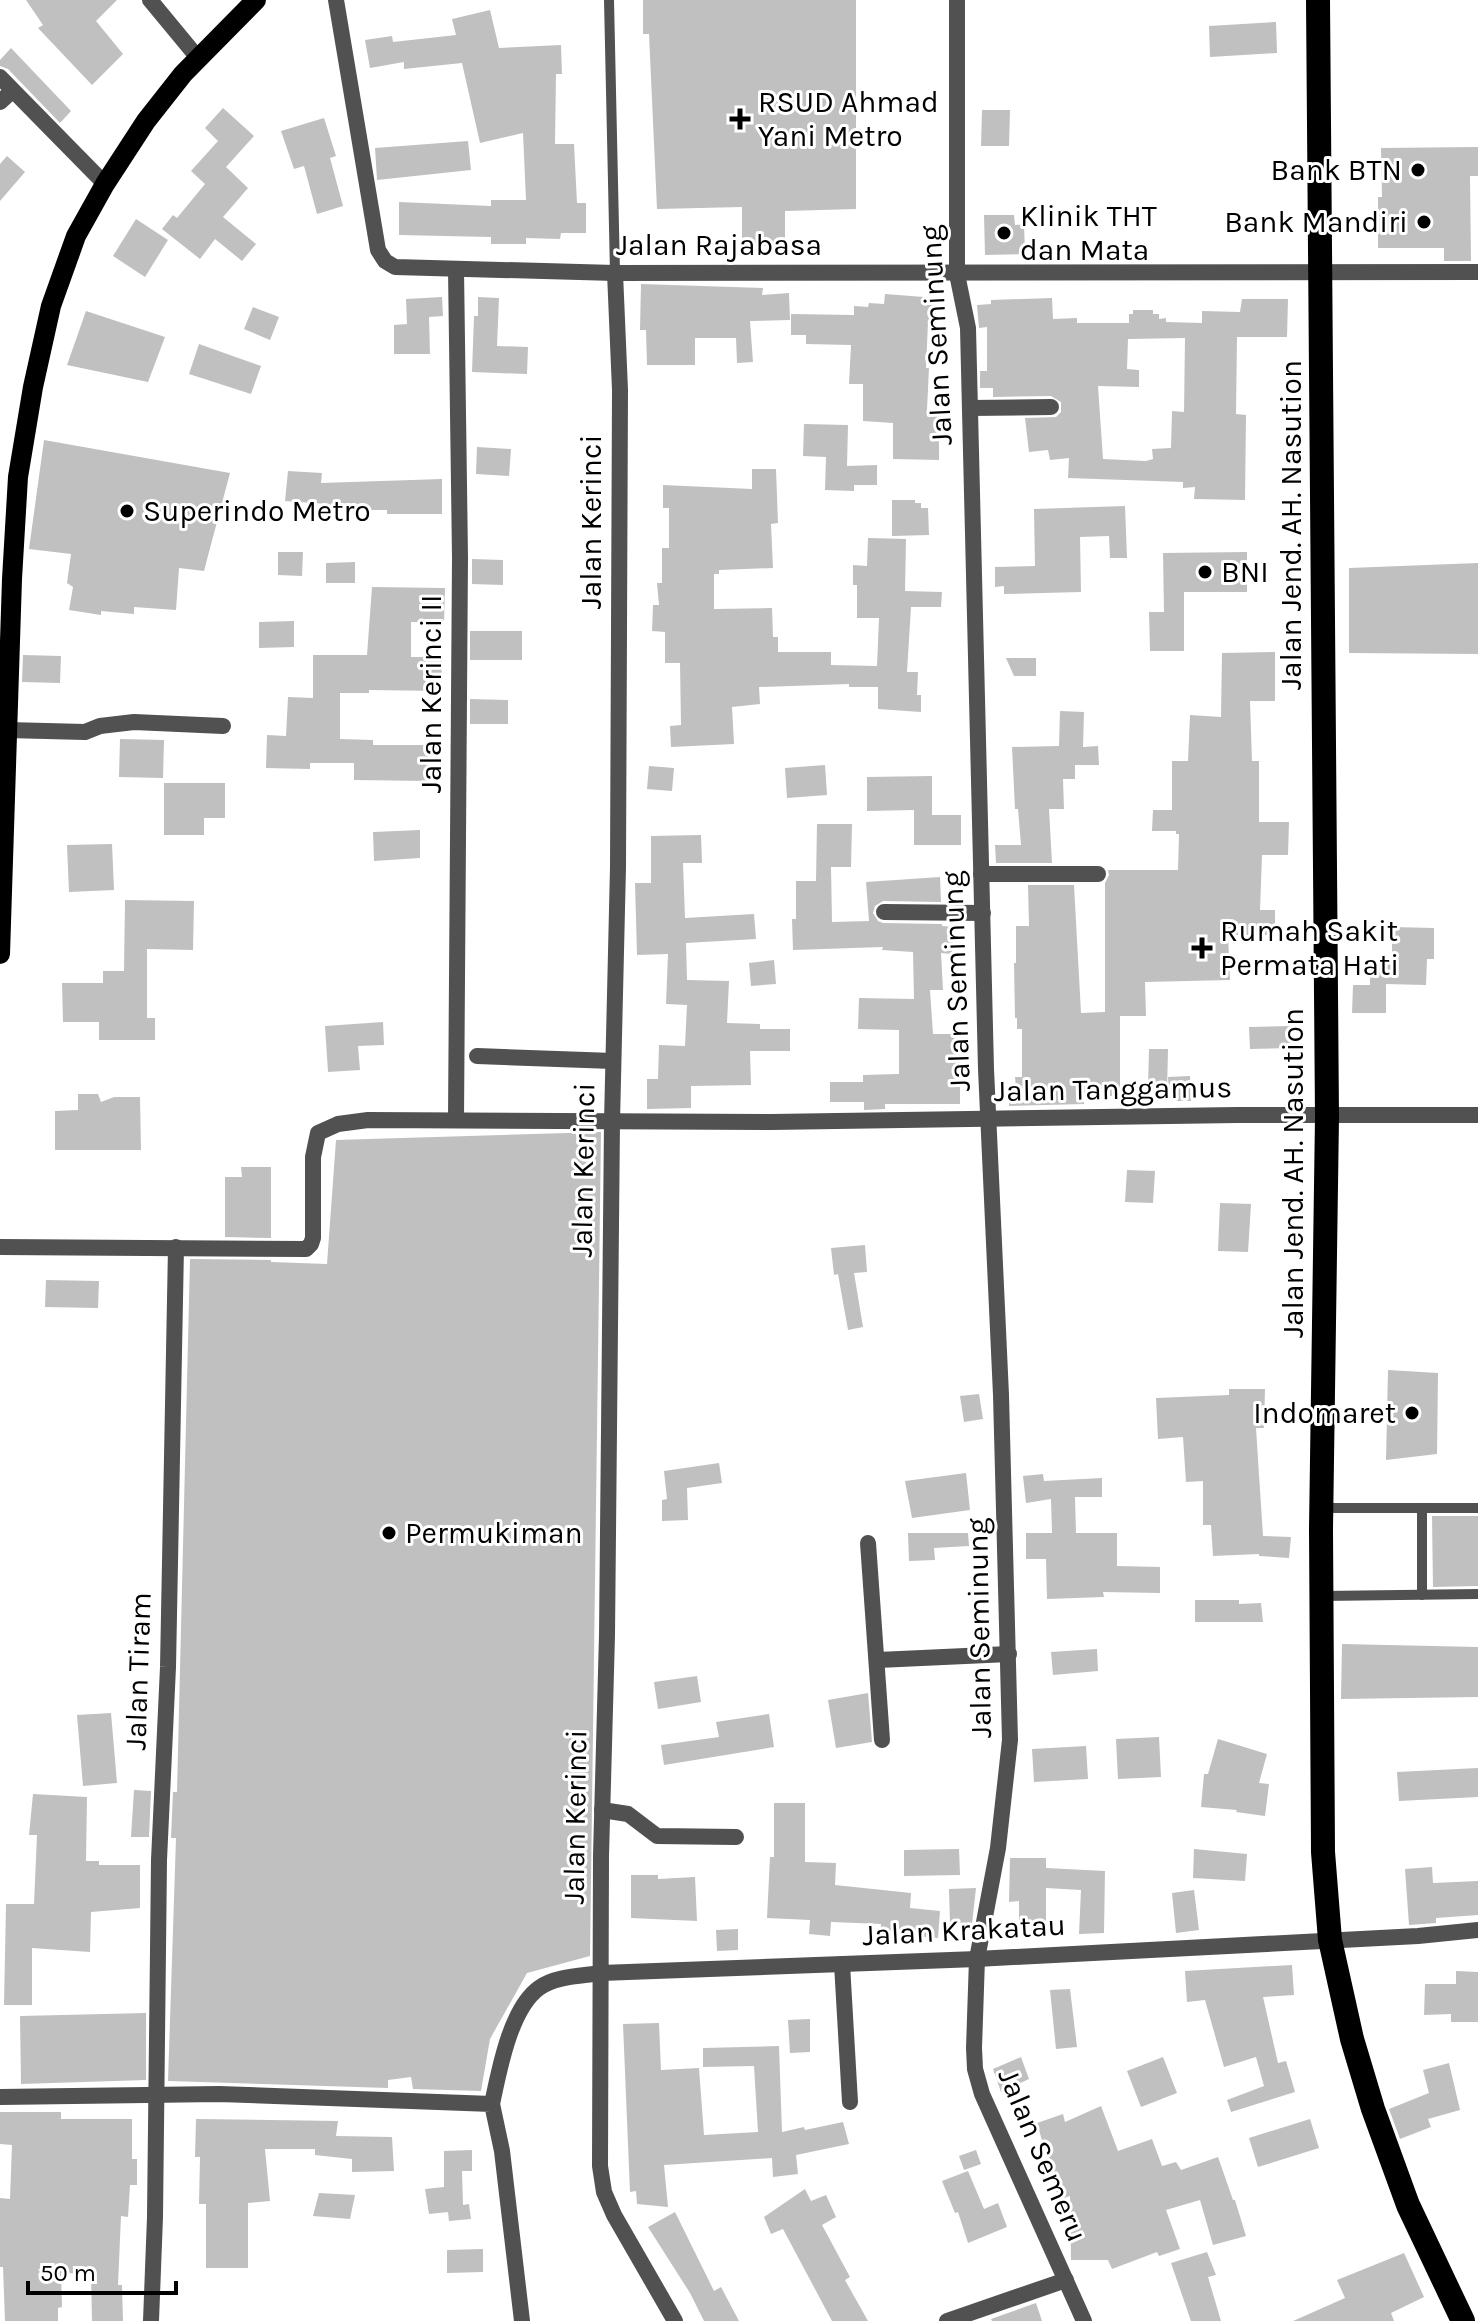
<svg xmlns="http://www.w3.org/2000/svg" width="1478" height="2321" viewBox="0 0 1478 2321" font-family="Karla,sans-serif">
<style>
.building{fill:#c0c0c0;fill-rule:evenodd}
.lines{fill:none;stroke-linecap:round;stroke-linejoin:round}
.lane{stroke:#515151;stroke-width:10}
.street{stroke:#515151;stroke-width:16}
.primary{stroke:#000;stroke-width:20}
.highway{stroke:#000;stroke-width:24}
.poi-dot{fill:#000;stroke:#fff;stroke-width:3}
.labels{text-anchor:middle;stroke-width:6;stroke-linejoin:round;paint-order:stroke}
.poi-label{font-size:30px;fill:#000;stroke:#fff;text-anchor:start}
.street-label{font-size:30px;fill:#000;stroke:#fff}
</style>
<rect width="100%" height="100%" fill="#fff"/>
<!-- building -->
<g class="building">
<polygon points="26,0 117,0 96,21 123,54 92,85 38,28 43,25"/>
<polygon points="643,0 856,0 856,209 785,211 785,246 742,246 742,207 657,209 649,34 643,34"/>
<polygon points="490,10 499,48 561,45 562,74 556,74 555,144 574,144 577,203 586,203 586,233 561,233 560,239 526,238 526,244 491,244 491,237 399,235 399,202 491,206 491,200 526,200 523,133 480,143 462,63 404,69 404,62 370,68 365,40 392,36 393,42 456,35 452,19"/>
<polygon points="1276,22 1277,53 1210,57 1209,26"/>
<polygon points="11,48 71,111 60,123 8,69 0,66 0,60"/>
<polygon points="223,108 254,136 226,167 248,188 223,217 256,244 242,261 215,239 200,259 162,229 173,215 177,218 205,184 191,171 218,141 205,128"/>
<polygon points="982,110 1010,110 1009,146 981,146"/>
<polygon points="324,118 336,156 330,158 343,206 317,214 304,166 294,169 281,131"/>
<polygon points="468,141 471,170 377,180 375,148"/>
<polygon points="1478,147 1478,176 1470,176 1471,261 1444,261 1444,248 1378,248 1378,197 1382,197 1381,148"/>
<polygon points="7,156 25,172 0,201 0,164"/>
<polygon points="984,215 1014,215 1015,225 1024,224 1025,254 985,255"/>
<polygon points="136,219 168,240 145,277 113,256"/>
<polygon points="641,284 763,288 762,295 789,293 790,320 750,321 753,362 737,363 736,338 695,338 695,365 647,365 646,330 640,330"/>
<polygon points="885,294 937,298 935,323 928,322 926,368 929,368 927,410 948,410 948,427 939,428 939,460 893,459 893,423 863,421 863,384 849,384 851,345 806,344 806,335 791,335 791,314 854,315 854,306 868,307 869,303 884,304"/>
<polygon points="442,297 443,316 429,317 430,354 394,354 394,325 407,324 406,299"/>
<polygon points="478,297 499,298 497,346 528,347 527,374 472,372 474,316 478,316"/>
<path d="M1052,298L1053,319L1077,318V323H1129V314H1133V310H1153V314H1159V319L1166,318V322L1202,323V311L1240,312L1242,299H1288L1287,337H1237L1236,414L1246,415L1245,500L1194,499L1195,487L1183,488V482L1068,478L1069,458L1050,460L1048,450L1029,452L1025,418L1056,417L1061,412V402L1051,396L993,397V388H980V371H987V327L979,328L977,305L991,304V300ZM1185,338L1184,412L1172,411L1171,448L1152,449L1153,459L1146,461L1103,459L1098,386L1139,387V370L1127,369L1128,339Z"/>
<polygon points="253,307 279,317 270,340 244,329"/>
<polygon points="86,311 165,337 148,382 67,365"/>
<polygon points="199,344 261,366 251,394 189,374"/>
<polygon points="804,424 848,425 847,466 877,465 877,485 854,485 854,491 825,490 826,457 803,456"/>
<polygon points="44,440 230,473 204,571 179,568 176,610 134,607 134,614 101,611 101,615 69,610 73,587 67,583 71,554 29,549"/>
<polygon points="477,447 511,449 509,476 476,474"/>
<polygon points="752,469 776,469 778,523 771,524 773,568 719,570 719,574 714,574 714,609 772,608 773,637 778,637 778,652 831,652 831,665 877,666 879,618 857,618 857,585 853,585 853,565 867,566 868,538 906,539 905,591 942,592 941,607 911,607 907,672 918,672 917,695 921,695 921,712 878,709 878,687 849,687 849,684 759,687 760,704 732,707 734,744 671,747 670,726 681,725 680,663 665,663 665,632 652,631 653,605 659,605 657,583 662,583 662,548 669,548 669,508 663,508 663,485 752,489"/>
<polygon points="288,471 322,473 321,483 442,479 442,514 387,514 387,510 327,510 327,504 285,501"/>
<polygon points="892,500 915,500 915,503 921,503 921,508 928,508 929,535 892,536"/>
<polygon points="1125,506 1127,558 1110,558 1109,536 1080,537 1081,592 1004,594 1004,586 995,587 995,567 1035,566 1034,509"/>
<polygon points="278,552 303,552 302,576 278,575"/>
<polygon points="1247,552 1247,592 1184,592 1184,651 1150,651 1149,612 1164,612 1163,553"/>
<polygon points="472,559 503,560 503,585 472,584"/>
<polygon points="355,562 355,583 326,583 326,563"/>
<polygon points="1478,563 1478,654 1349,653 1349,568"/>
<polygon points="372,587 445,588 444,623 411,622 411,657 442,657 441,691 369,690 369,693 340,693 340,739 373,740 373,745 428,745 428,781 354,780 354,763 310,763 310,769 266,768 267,735 286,736 288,697 313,698 313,655 367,655"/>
<polygon points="294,621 294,647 259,648 259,622"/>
<rect x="470" y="631" width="52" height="29"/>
<polygon points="1275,652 1275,701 1250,701 1252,761 1259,761 1259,822 1289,822 1288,855 1262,855 1260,910 1275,910 1275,935 1228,935 1230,980 1145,982 1146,1016 1120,1016 1120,1096 1084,1096 1084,1104 1009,1106 1009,1089 1016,1089 1015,1077 1022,1077 1022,1029 1017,1029 1017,1018 1015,1018 1014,963 1016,963 1016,926 1029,926 1028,885 1074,885 1081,1013 1105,1012 1105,883 1109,875 1108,870 1178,870 1179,834 1176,834 1176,831 1152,831 1153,810 1172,810 1172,761 1188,761 1190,715 1221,717 1222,653"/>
<polygon points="23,655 61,656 60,683 22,682"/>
<polygon points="1006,658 1036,658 1036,676 1014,676"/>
<polygon points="470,699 508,700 508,724 470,724"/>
<polygon points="1060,711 1084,712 1083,747 1098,746 1099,765 1075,765 1075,779 1063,779 1064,809 1049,809 1052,863 996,863 995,845 1021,845 1018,809 1015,809 1012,747 1059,746"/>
<polygon points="120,739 164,740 163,778 119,777"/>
<polygon points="825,765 827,795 787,798 785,768"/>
<polygon points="649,766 674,768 672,791 647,789"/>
<polygon points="932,776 932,815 961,815 961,845 914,845 914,810 867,811 867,777"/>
<polygon points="164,783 225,783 225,818 204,818 204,835 164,835"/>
<polygon points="817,824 852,824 851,867 831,867 832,922 869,921 866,882 940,877 941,902 883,901 875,906 873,913 878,921 883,923 942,924 942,926 954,927 952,954 941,953 943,990 930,990 933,1034 969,1034 969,1060 960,1060 960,1104 885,1104 885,1109 864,1110 864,1102 830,1102 830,1082 863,1082 863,1075 899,1074 899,1030 858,1029 859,998 914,999 913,952 882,950 883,947 793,950 792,919 796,919 796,881 816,881"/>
<polygon points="420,830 420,858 374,861 373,832"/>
<polygon points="701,835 702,863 683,863 685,918 754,914 756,939 686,943 687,980 729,981 727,1023 760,1024 760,1029 790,1029 790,1051 750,1051 751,1085 691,1086 691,1108 647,1109 647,1079 658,1079 659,1045 685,1046 687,1005 666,1004 668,954 637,955 635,883 651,883 651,836"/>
<polygon points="112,844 114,890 69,892 67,845"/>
<polygon points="125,900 194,901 193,950 147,949 147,1018 155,1018 155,1040 99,1040 99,1022 63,1022 62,983 103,983 103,971 124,971"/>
<polygon points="1392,927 1434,928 1434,959 1427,959 1426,985 1386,984 1386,1013 1352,1013 1353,985 1370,985 1370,964 1392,964"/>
<polygon points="774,960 776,984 751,986 749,963"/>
<polygon points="383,1022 384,1045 358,1046 360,1070 328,1072 325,1026"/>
<polygon points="1291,1026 1292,1048 1250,1049 1249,1027"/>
<polygon points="1149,1049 1168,1049 1167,1091 1148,1091"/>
<polygon points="1190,1076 1191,1101 1175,1101 1175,1092 1169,1092 1168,1077"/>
<polygon points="78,1094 98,1094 101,1102 114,1097 140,1097 141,1150 55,1150 55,1111 78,1110"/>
<polygon points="601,1132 590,1956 527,1973 490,2039 481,2091 413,2089 411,2077 388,2080 388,2088 168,2081 176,1838 171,1838 173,1792 177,1792 190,1259 271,1260 271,1262 327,1264 336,1140"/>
<polygon points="241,1167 271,1167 271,1238 225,1237 225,1177 242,1177"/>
<polygon points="1127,1170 1155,1171 1153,1203 1125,1202"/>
<polygon points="1220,1203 1251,1204 1248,1252 1218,1251"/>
<polygon points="865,1245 867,1272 854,1273 863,1327 848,1330 838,1274 834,1275 831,1248"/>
<polygon points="46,1280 99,1281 98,1308 45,1307"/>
<polygon points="1388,1370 1438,1373 1437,1454 1386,1460"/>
<polygon points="1229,1389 1265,1389 1264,1428 1256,1428 1263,1536 1291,1537 1289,1558 1259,1556 1259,1554 1213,1556 1211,1525 1203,1525 1203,1481 1186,1482 1183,1437 1158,1439 1156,1398 1229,1395"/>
<polygon points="979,1394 983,1419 964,1422 960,1396"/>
<polygon points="719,1463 722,1483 687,1488 688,1520 662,1521 662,1500 667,1499 664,1471"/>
<polygon points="966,1473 970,1510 912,1518 905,1481"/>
<polygon points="1043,1474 1044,1481 1102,1478 1102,1497 1075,1497 1076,1533 1117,1533 1117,1566 1160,1567 1160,1593 1103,1592 1104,1597 1047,1599 1046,1559 1026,1559 1026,1533 1052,1533 1051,1499 1026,1503 1023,1476"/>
<polygon points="1432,1516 1478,1516 1478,1586 1433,1587"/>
<polygon points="908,1533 968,1533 969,1546 934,1548 935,1560 909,1561"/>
<polygon points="1195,1600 1239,1600 1239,1604 1261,1603 1263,1622 1195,1622"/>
<polygon points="1342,1644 1478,1647 1478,1697 1341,1699"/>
<polygon points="1097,1649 1098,1671 1053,1675 1051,1652"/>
<polygon points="697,1676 701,1702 658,1709 654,1682"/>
<polygon points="868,1693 872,1742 836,1748 828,1700"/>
<polygon points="111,1713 117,1783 83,1786 77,1715"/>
<polygon points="769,1714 774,1747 664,1765 661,1745 719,1737 716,1722"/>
<polygon points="1159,1737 1161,1777 1118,1779 1116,1739"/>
<polygon points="1218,1739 1267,1754 1259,1783 1269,1784 1265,1816 1236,1812 1237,1810 1201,1807 1204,1774 1208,1774"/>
<polygon points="1086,1746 1088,1779 1034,1782 1032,1749"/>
<polygon points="1478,1768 1478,1797 1399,1801 1397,1772"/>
<polygon points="134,1790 151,1791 149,1837 131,1837"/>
<polygon points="33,1794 87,1797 86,1861 99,1861 99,1865 140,1865 140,1908 91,1912 90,1952 32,1948 32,2005 4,2005 6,1904 34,1904 37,1835 29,1835"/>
<polygon points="774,1803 805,1803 805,1862 836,1863 835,1885 911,1893 910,1908 940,1911 938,1938 909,1936 908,1940 880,1938 881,1924 831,1922 830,1936 809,1934 810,1920 767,1918 770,1857 774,1857"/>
<polygon points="959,1849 960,1875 904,1876 904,1850"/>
<polygon points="1194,1849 1247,1854 1245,1881 1193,1878"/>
<polygon points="1010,1858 1046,1858 1046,1868 1105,1871 1104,1933 1079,1934 1081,1890 1046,1888 1046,1925 1019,1925 1019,1901 1009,1902"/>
<polygon points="1432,1867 1433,1883 1478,1881 1478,1915 1436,1918 1436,1923 1409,1925 1405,1869"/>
<polygon points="631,1875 658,1875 658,1879 695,1877 697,1921 631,1918"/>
<polygon points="976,1888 972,1924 950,1924 949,1889"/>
<polygon points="1194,1890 1199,1930 1176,1933 1172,1893"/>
<polygon points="738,1929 738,1950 717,1951 716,1930"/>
<polygon points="1292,1965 1294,1995 1263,1997 1278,2063 1286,2061 1295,2092 1231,2112 1227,2100 1264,2086 1256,2057 1224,2067 1205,2000 1187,2002 1185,1971"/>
<polygon points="1456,1971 1478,1972 1478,2022 1451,2022 1451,2014 1424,2015 1425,1984 1456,1984"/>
<polygon points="1070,1989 1077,2047 1056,2049 1050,1990"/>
<polygon points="146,2013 146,2080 21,2084 20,2016"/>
<polygon points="810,2019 810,2052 790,2053 788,2020"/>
<polygon points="659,2023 661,2070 699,2068 704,2135 758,2132 754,2066 703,2067 703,2048 779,2046 782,2132 804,2127 805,2130 843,2122 849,2144 796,2155 798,2174 773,2177 772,2158 664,2165 668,2207 637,2204 636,2191 630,2192 623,2024"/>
<polygon points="1021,2057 1029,2079 1001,2092 993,2069"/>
<polygon points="1163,2057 1177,2093 1141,2107 1127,2071"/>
<polygon points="1449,2063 1460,2110 1428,2119 1431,2127 1400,2139 1389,2109 1429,2093 1423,2070"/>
<polygon points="1101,2106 1118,2151 1152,2139 1162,2166 1176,2162 1181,2170 1218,2157 1233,2200 1235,2200 1246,2236 1213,2245 1200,2200 1166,2210 1180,2249 1159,2256 1157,2252 1112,2269 1108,2260 1071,2260 1070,2196 1059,2200 1037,2123 1063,2114 1065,2122"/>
<polygon points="0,2112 61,2112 61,2119 132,2119 132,2159 137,2159 137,2185 130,2185 128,2217 121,2216 118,2285 122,2285 123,2321 92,2321 91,2274 61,2273 62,2307 58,2308 58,2321 5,2321 3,2267 0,2267 0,2198 10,2199 12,2145 0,2144"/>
<polygon points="196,2119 338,2121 336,2136 392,2137 394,2171 352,2172 352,2159 315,2155 315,2149 265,2149 270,2201 248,2203 248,2268 206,2268 206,2204 199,2204 200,2157 195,2157"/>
<polygon points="1310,2119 1319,2148 1258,2167 1249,2138"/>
<polygon points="472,2150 472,2171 462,2171 463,2205 469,2204 471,2219 449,2221 448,2212 429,2214 425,2189 444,2187 444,2151"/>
<polygon points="976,2150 981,2164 964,2170 959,2156"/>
<polygon points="968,2171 984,2209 998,2203 1007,2227 968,2243 958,2212 955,2213 942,2181"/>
<polygon points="805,2189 811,2201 826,2195 836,2217 822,2225 850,2277 845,2280 868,2321 832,2321 783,2229 771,2234 764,2217"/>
<polygon points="319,2193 355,2195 350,2219 313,2216"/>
<polygon points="675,2212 714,2291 721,2287 739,2321 704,2321 690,2293 648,2227"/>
<polygon points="483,2249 483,2272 447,2273 447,2250"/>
<polygon points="1207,2252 1216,2275 1208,2277 1221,2321 1191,2321 1171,2263"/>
<polygon points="1404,2253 1424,2297 1391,2313 1394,2321 1293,2321 1345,2298 1337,2280"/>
<polygon points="1036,2303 1042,2321 992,2321 991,2319"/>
</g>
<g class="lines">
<!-- lane -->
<g class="lane">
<polyline points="609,0 615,273"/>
<polyline points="1322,1508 1478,1508"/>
<polyline points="1422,1508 1422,1595"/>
<polyline points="1322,1596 1478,1594"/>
</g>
<!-- street -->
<g class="street">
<polyline points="150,0 198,58"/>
<polyline points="336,0 378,250 385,261 395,267 615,273 1478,272"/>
<polyline points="957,0 957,274 968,328 986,1069 1001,1395 1010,1740 998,1848 977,1959 974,2048 975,2069 982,2094 1084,2321"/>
<polyline points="0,77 105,184"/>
<polyline points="0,102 12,91"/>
<polyline points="456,269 460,557 456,1119"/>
<polyline points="615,273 620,390 618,867 612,1122 607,1635 601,1856 600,2166 604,2192 614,2215 675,2321"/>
<polyline points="970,408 1051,407"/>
<polyline points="7,730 85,732 100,726 134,722 223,726"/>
<polyline points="981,874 1098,874"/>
<polyline points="884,912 983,913"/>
<polyline points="477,1056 613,1061"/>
<polyline points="0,1247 306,1249 311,1244 313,1238 313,1157 318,1133 338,1124 368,1120 771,1122 1237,1115 1478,1115"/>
<polyline points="868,1543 882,1740"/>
<polyline points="878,1660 1009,1654"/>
<polyline points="602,1810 628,1814 657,1836 736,1837"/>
<polyline points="842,1964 850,2102"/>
<polyline points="0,2097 219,2094 492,2104 502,2151 522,2321"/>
<path d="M492,2104C499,2071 510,2009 539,1988C555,1976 582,1976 601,1973L977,1959L1418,1936L1478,1930"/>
<polyline points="151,2321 155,2217 159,1860 168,1667 176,1247"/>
<polyline points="947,2321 1066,2280"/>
</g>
<!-- primary -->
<polyline class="primary" points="0,954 12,579 18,477 33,387 51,306 76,236 105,184 146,121 183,74 256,0"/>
<!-- highway -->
<polyline class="highway" points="1318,0 1327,1117 1321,1529 1323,1852 1330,1940 1352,2039 1373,2109 1408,2205 1463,2321"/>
</g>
<!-- markers -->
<g class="poi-dot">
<path d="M736 107h8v8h8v8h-8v8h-8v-8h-8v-8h8z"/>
<circle cx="1418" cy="170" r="8"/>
<circle cx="1424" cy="222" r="8"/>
<circle cx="1004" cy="233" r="8"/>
<circle cx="127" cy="511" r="8"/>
<circle cx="1205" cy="572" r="8"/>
<path d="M1198 936h8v8h8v8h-8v8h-8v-8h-8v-8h8z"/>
<circle cx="1412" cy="1413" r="8"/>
<circle cx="389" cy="1533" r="8"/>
</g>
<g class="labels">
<!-- poi labels -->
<g class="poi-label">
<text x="758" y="112">RSUD Ahmad<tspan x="758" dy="34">Yani Metro</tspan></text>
<text x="1402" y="180" text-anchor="end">Bank BTN</text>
<text x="1020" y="226">Klinik THT<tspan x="1020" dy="34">dan Mata</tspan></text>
<text x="1408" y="232" text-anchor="end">Bank Mandiri</text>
<text x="143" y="521">Superindo Metro</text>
<text x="1221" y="582">BNI</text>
<text x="1220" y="941">Rumah Sakit<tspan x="1220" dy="34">Permata Hati</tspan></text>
<text x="1396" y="1423" text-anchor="end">Indomaret</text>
<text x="405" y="1543">Permukiman</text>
</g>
<!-- street labels -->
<g class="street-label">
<text x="719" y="255">Jalan Rajabasa</text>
<text transform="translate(936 335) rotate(-93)" y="10">Jalan Seminung</text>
<text transform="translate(591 522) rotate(-90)" y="10">Jalan Kerinci</text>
<text transform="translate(1291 525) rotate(-90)" y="10">Jalan Jend. AH. Nasution</text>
<text transform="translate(431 694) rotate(-90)" y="10">Jalan Kerinci II</text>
<text transform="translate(956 981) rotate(-92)" y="10">Jalan Seminung</text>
<text transform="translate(1113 1089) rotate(-1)" y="10">Jalan Tanggamus</text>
<text transform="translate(583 1170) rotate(-89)" y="10">Jalan Kerinci</text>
<text transform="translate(1293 1173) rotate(-90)" y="10">Jalan Jend. AH. Nasution</text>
<text transform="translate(979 1628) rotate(-91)" y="10">Jalan Seminung</text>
<text transform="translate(138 1671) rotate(-88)" y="10">Jalan Tiram</text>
<text transform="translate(575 1817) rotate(-89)" y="10">Jalan Kerinci</text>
<text transform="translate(964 1930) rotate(-3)" y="10">Jalan Krakatau</text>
<text transform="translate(1043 2155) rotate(67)" y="10">Jalan Semeru</text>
</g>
</g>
<!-- scale -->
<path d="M28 2281v12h148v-12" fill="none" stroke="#000000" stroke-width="4"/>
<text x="40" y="2281" font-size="24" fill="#000000" stroke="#ffffff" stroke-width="6" paint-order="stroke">50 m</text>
</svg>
